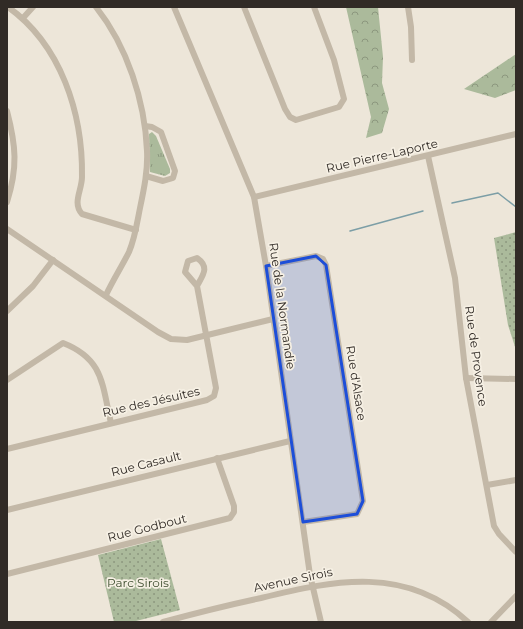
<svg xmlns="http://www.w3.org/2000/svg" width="523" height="629" viewBox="0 0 523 629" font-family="Montserrat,sans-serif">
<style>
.grass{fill:url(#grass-tufts)}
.forest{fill:url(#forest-crowns)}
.park{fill:url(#park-dots)}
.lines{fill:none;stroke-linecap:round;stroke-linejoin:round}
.stream{stroke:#7c9ea6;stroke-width:1.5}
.street{stroke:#c3b8a7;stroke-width:6}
.marked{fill:#1d4ed8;fill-opacity:0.2;stroke:#1d4ed8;stroke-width:3;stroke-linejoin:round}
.labels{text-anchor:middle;stroke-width:3.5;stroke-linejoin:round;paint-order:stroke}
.street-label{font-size:12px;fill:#312b26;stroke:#f6f0e4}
.park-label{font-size:12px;fill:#3c4c2d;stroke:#f6f0e4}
</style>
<defs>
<pattern id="grass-tufts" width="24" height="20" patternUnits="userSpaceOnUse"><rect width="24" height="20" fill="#abba9b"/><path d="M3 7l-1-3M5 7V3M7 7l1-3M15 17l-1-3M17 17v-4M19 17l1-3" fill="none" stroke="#8c977e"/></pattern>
<pattern id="forest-crowns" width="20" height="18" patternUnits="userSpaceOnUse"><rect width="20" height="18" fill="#abba9b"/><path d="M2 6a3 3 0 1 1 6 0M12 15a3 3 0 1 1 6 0" fill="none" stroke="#8c977e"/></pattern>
<pattern id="park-dots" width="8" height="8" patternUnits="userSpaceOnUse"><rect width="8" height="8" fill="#abba9b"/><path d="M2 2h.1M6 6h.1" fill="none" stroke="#8c977e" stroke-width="1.8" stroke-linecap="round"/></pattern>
</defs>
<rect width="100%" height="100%" fill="#ede6d9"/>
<!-- grass -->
<polygon class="grass" points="152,132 156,136 170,169 170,173 165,176 150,172 149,134"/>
<!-- forest -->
<g class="forest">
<polygon points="346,7 378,7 383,57 382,83 389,109 382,133 366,138 371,117"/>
<polygon points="516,54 516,90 495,98 464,89"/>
</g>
<!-- park -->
<g class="park">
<polygon points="516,232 516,350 508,325 494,238"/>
<polygon points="161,539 180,610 132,622 114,622 98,555"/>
</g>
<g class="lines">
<!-- stream -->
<g class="stream">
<polyline points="452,203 498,193 516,207"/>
<polyline points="350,231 423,211"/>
</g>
<!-- street -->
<g class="street">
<path d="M8,7C61,45 83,113 82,177C82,190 72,203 82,214L136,230"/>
<path d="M96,7C127,46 145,101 147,151C148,170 144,189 140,208C137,223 135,238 129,252C122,266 113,280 106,295"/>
<polyline points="174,7 254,197 266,266 310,575 321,622"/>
<polyline points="244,7 285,109 290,117 296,120 339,107 344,99 334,60 314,7"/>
<polyline points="408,7 411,27 412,60"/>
<polyline points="23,18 33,7"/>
<path d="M7,111C16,146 18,167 7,202"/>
<polyline points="145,126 152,127 161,132 175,171 173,178 163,181 146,176"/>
<polyline points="428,156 455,278 466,378 494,526 499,534 516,552"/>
<polyline points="254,197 516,134"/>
<polyline points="7,229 158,332 171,339 187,340 273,319"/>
<polyline points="266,266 316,256 323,259 326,265 363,501 357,514 303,522"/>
<polyline points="7,311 33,286 53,260"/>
<polyline points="466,378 516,379"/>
<path d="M7,380L63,343C104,359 102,385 111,423"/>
<path d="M7,449L207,400L214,396L216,388L197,286C203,275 210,267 197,258L188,261L185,272L197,286"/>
<polyline points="487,485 516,480"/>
<polyline points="7,510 290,441"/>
<polyline points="7,574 230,518 234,512 234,506 217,458"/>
<path d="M163,622C196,613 228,605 261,598C334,580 407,565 468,622"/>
<polyline points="491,622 516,596"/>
</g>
</g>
<!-- marked area -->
<path class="marked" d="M316,256L326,265L363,501L357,514L303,522L266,266Z"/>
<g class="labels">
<!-- street labels -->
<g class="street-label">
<text transform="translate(382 156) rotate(-13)" y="4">Rue Pierre-Laporte</text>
<text transform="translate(282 306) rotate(82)" y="4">Rue de la Normandie</text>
<text transform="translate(476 356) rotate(82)" y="4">Rue de Provence</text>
<text transform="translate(356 383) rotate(81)" y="4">Rue d'Alsace</text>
<text transform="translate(151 402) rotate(-13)" y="4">Rue des Jésuites</text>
<text transform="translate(146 464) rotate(-14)" y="4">Rue Casault</text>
<text transform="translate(147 528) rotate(-14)" y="4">Rue Godbout</text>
<text transform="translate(293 580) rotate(-12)" y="4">Avenue Sirois</text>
</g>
<!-- park labels -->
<g class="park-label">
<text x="138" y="587">Parc Sirois</text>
</g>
</g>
<!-- border -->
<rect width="523" height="629" fill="none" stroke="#312b26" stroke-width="16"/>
</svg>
